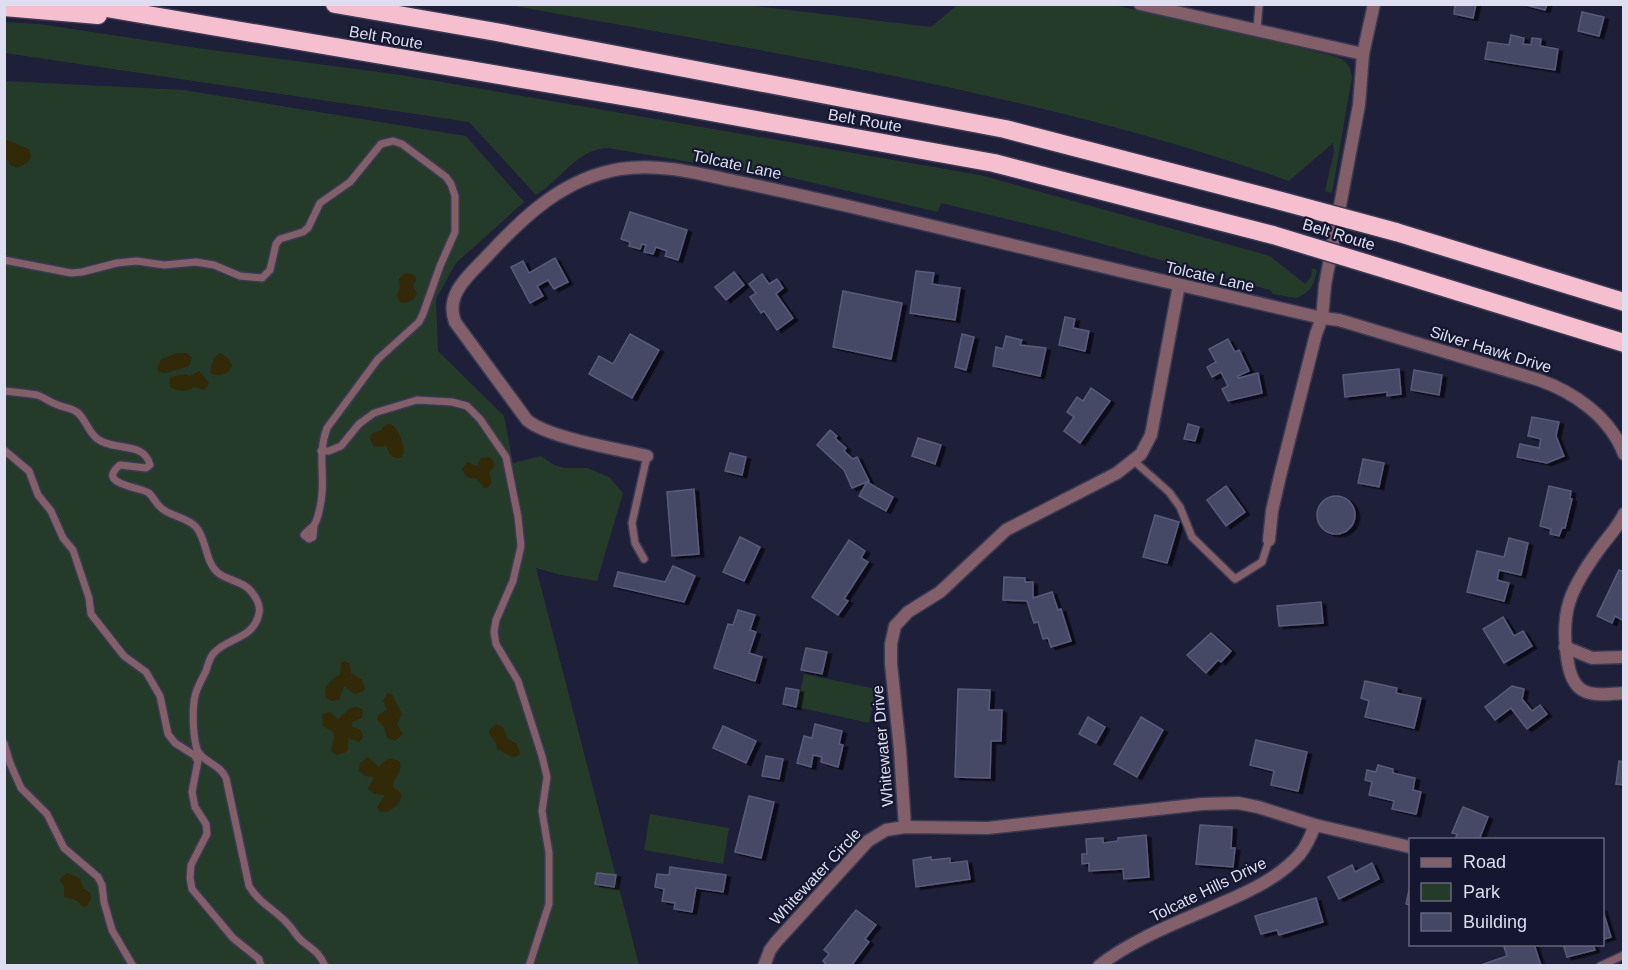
<svg xmlns="http://www.w3.org/2000/svg" width="1628" height="970" viewBox="0 0 1628 970" font-family="Arial,sans-serif">
<style>
.green{fill:#253b29}
.sand{fill:#312908}
.building{fill:#454865;stroke:#595c7b;stroke-width:1.5;filter:url(#shadow)}
.lines{fill:none;stroke-linecap:round;stroke-linejoin:round}
.service-casing{stroke:#393a53;stroke-width:10}
.minor-casing{stroke:#393a53;stroke-width:15}
.motorway-casing{stroke:#393a53;stroke-width:21}
.service{stroke:#835f6a;stroke-width:7}
.minor{stroke:#835f6a;stroke-width:12}
.motorway{stroke:#f6bfd0;stroke-width:18}
.motorway-bridge-casing{stroke:#393a53;stroke-width:21;stroke-linecap:butt}
.motorway-bridge{stroke:#f6bfd0;stroke-width:18}
.labels{text-anchor:middle;stroke-width:4.5;stroke-linejoin:round;paint-order:stroke}
.street-label{font-size:16px;fill:#dddff1;stroke:#15162f}
</style>
<defs>
<filter id="shadow"><feDropShadow dx="4.5" dy="2.5" stdDeviation="0" flood-color="#0009"/></filter>
</defs>
<rect width="100%" height="100%" fill="#1e1f39"/>
<!-- green -->
<g class="green">
<path d="M738,4L931,27L957,5H1113L1216,26L1337,57C1348,61 1350,66 1352,77L1332,193L1325,191L1334,152L1333,143L1289,181C1037,92 771,53 509,5Z"/>
<path d="M5,22L39,24L204,49L401,75L980,175L1270,256L1305,284L1311,277L1312,268L1317,270C1314,285 1310,293 1296,298L1273,294L1270,290L1048,229L941,203L938,212L784,176L737,170L608,148C577,149 562,179 536,195L469,122L5,53Z"/>
<polygon points="5,81 184,90 466,136 524,202 456,263 436,299 438,351 504,416 513,463 541,456 554,465 565,468 587,468 609,477 623,493 597,581 561,575 536,568 639,965 5,965"/>
<polygon points="804,674 876,689 869,723 797,707"/>
<polygon points="650,814 729,828 723,864 644,850"/>
</g>
<!-- sand -->
<g class="sand">
<polygon points="7,140 29,149 31,157 27,163 17,168 10,165 8,160 5,159 5,142"/>
<path d="M405,273L415,275L416,280L413,285L417,294C413,301 408,304 400,302L397,295L400,287L399,279Z"/>
<polygon points="178,353 187,353 192,358 189,366 166,373 159,372 157,368 161,359"/>
<path d="M220,353L229,359L232,366L227,373L219,375L211,374C209,366 214,357 220,353Z"/>
<path d="M199,371L209,383L205,390L194,387C186,393 178,391 170,387L169,381L171,377L185,374L190,376Z"/>
<path d="M391,424C400,430 403,443 404,453L400,458C390,459 389,453 386,446L374,447L370,439L372,433L380,431L385,425Z"/>
<polygon points="489,457 492,459 495,466 489,472 492,483 487,488 484,488 477,479 466,477 462,469 467,462 477,466 481,458"/>
<path d="M344,661L349,663L351,673L362,680L365,689L362,692L354,694L344,686L339,700L332,701L326,698C323,684 331,681 340,674L341,663Z"/>
<polygon points="387,693 392,694 402,714 397,724 403,734 395,741 387,738 384,727 377,720 379,714 387,710 383,701"/>
<polygon points="355,707 360,708 363,710 362,718 353,722 351,726 361,730 363,737 359,742 348,738 348,749 346,752 337,755 331,751 334,737 333,732 323,726 322,714 330,712 338,719 349,709"/>
<polygon points="496,724 503,727 507,738 517,744 520,754 518,756 512,757 497,749 496,743 489,733 490,729"/>
<path d="M368,757L379,767C385,759 391,756 400,762C403,773 393,777 393,787L401,793C403,802 395,807 388,812H380L377,807L385,795L374,794L368,789L374,777L365,776L359,771L360,763Z"/>
<polygon points="67,873 80,878 83,888 90,893 91,899 87,906 83,907 76,900 64,897 64,886 60,881 61,878"/>
</g>
<!-- building -->
<g class="building">
<polygon points="1455,4 1476,4 1473,18 1454,14"/>
<polygon points="1522,4 1547,4 1545,10"/>
<polygon points="1582,12 1604,17 1599,36 1578,31"/>
<polygon points="1511,35 1524,38 1523,44 1531,45 1532,38 1541,39 1540,46 1558,49 1555,70 1485,59 1488,42 1509,45"/>
<polygon points="630,212 687,230 678,260 665,256 667,251 656,247 653,254 644,252 646,245 642,244 640,249 629,246 630,242 621,239"/>
<polygon points="555,258 568,282 554,289 548,280 537,286 543,296 530,303 511,267 523,261 529,273"/>
<polygon points="916,271 934,273 932,284 960,288 955,320 910,313"/>
<polygon points="734,272 744,285 726,300 715,287"/>
<polygon points="762,274 769,284 777,279 783,288 776,294 793,318 777,330 764,311 761,313 750,297 756,293 749,284"/>
<polygon points="843,291 902,303 891,359 833,347"/>
<polygon points="1065,317 1075,319 1073,328 1089,331 1085,351 1059,345"/>
<polygon points="630,334 659,350 632,398 589,374 599,356 613,364"/>
<polygon points="962,334 974,337 966,370 955,367"/>
<polygon points="1006,336 1022,340 1020,345 1046,348 1040,376 993,366 996,347 1003,349"/>
<polygon points="1228,339 1235,352 1239,350 1249,371 1238,376 1239,378 1258,373 1262,393 1228,401 1222,389 1228,386 1221,372 1212,377 1207,367 1216,362 1209,349"/>
<polygon points="1399,369 1401,394 1387,396 1387,392 1345,397 1343,375"/>
<polygon points="1414,370 1442,375 1439,395 1411,390"/>
<polygon points="1091,388 1110,401 1080,443 1064,431 1074,417 1067,412 1077,397 1083,401"/>
<polygon points="1532,417 1559,422 1556,436 1564,456 1547,463 1517,457 1520,444 1539,448 1541,439 1528,436"/>
<polygon points="1188,424 1199,427 1195,441 1184,439"/>
<polygon points="830,430 837,436 835,438 846,448 844,451 853,459 857,457 869,481 852,488 844,470 817,445"/>
<polygon points="918,438 941,445 935,464 912,456"/>
<polygon points="730,453 746,457 742,475 725,471"/>
<polygon points="1363,459 1384,463 1379,487 1358,483"/>
<polygon points="867,482 893,497 886,511 859,496"/>
<polygon points="1226,486 1245,512 1226,526 1207,500"/>
<polygon points="1549,486 1571,491 1570,499 1572,499 1565,528 1562,528 1559,536 1550,534 1551,529 1540,526"/>
<polygon points="694,489 699,554 672,556 667,492"/>
<circle cx="1336" cy="515" r="19"/>
<polygon points="1155,515 1179,522 1167,563 1143,557"/>
<polygon points="740,537 760,547 744,581 723,572"/>
<polygon points="1509,538 1528,543 1521,575 1499,570 1497,580 1509,583 1504,601 1467,592 1477,551 1504,557"/>
<polygon points="849,540 865,551 861,558 868,562 844,599 848,601 838,615 812,597"/>
<polygon points="673,566 695,576 684,602 614,586 618,572 665,582"/>
<polygon points="1619,570 1624,572 1624,621 1615,616 1612,623 1597,616"/>
<polygon points="1004,577 1025,578 1025,582 1033,582 1033,598 1052,592 1058,610 1061,609 1071,641 1051,647 1048,638 1043,639 1038,622 1034,623 1027,601 1003,600"/>
<polygon points="1321,602 1323,623 1279,626 1277,606"/>
<polygon points="738,610 755,615 750,630 756,632 749,653 762,657 755,681 714,668 728,624 733,625"/>
<polygon points="1503,617 1514,636 1523,631 1532,646 1504,663 1483,629"/>
<polygon points="1211,633 1231,651 1221,662 1218,660 1206,673 1187,655"/>
<polygon points="806,648 827,652 822,674 801,670"/>
<polygon points="1365,681 1397,688 1396,693 1421,698 1414,728 1365,717 1369,701 1361,698"/>
<polygon points="1512,686 1524,689 1522,699 1532,711 1540,705 1547,714 1527,729 1511,708 1495,720 1485,707"/>
<polygon points="786,688 799,690 796,707 783,704"/>
<polygon points="958,689 990,690 989,710 1002,710 1001,741 991,741 990,778 955,777"/>
<polygon points="1088,717 1105,727 1096,743 1079,734"/>
<polygon points="1141,717 1163,730 1137,777 1114,764"/>
<polygon points="815,724 842,731 839,744 843,745 838,767 821,762 822,757 813,755 811,767 797,763 804,736 812,738"/>
<polygon points="723,726 756,741 746,763 713,748"/>
<polygon points="1256,740 1307,752 1298,791 1271,785 1274,771 1250,765"/>
<polygon points="766,756 783,759 779,779 762,776"/>
<polygon points="1619,761 1624,762 1624,785 1616,784"/>
<polygon points="1378,765 1393,769 1393,773 1415,778 1413,790 1421,792 1416,814 1392,809 1394,801 1369,795 1372,782 1365,780 1367,770 1376,772"/>
<polygon points="749,796 774,802 761,858 735,852"/>
<polygon points="1463,807 1488,817 1479,840 1455,840 1457,834 1452,833"/>
<polygon points="1200,825 1232,827 1231,848 1235,848 1233,867 1196,864"/>
<polygon points="1146,835 1149,877 1124,879 1123,869 1089,871 1089,863 1082,864 1082,854 1087,854 1086,839 1103,838 1103,843 1118,841 1118,838"/>
<polygon points="931,857 931,860 950,858 950,863 967,861 970,879 916,887 913,860"/>
<polygon points="1372,863 1379,879 1339,899 1328,877 1352,865 1355,872"/>
<polygon points="670,867 726,875 723,892 696,888 692,912 674,909 675,903 662,901 664,889 655,887 657,874 669,875"/>
<polygon points="597,873 616,875 614,887 595,884"/>
<polygon points="1410,886 1410,905 1406,904"/>
<polygon points="1316,898 1323,922 1279,935 1277,930 1261,934 1255,916"/>
<polygon points="1602,908 1611,937 1602,940"/>
<polygon points="856,910 876,925 865,939 869,942 851,966 828,966 823,961 829,954 824,950"/>
<polygon points="1510,944 1534,944 1541,966 1478,966 1507,956 1504,947"/>
<polygon points="1563,944 1593,944 1595,950 1567,957"/>
</g>
<g class="lines">
<!-- service casing -->
<g class="service-casing">
<g id="service">
<polyline points="1257,30 1259,4"/>
<path d="M4,260L71,273L82,272L117,263L137,261L164,265L196,262L214,265L240,276L262,278L270,270L276,244L280,239L303,232L308,228L320,203L350,182L381,144L393,141L402,144L446,177L451,184L455,196V232L440,266L423,314L419,322L378,359L327,428C316,458 327,479 320,507C319,512 317,521 314,525C310,530 307,530 304,535L309,539L313,537L314,526"/>
<path d="M4,391C15,392 27,393 37,395C44,397 51,403 58,405C65,408 74,408 79,414C87,422 89,434 99,440C115,451 144,441 150,465L146,468L120,465C95,485 142,487 149,493C155,499 157,506 164,510C174,517 188,518 196,527C207,540 205,561 217,572C226,580 241,581 249,589C255,595 261,605 259,613C254,640 227,637 213,654C209,659 208,665 206,671C202,679 197,687 195,696C192,710 193,732 196,746C199,762 220,763 226,778L249,886C259,903 274,909 287,923C293,929 296,936 302,941C312,949 320,953 325,966"/>
<polyline points="4,450 29,471 38,495 51,511 63,538 73,550 89,598 91,614 124,656 146,672 160,696 168,734 175,743 194,755 198,761 192,792 195,807 206,824 207,834 191,865 190,878 192,889 233,938 259,959 261,966"/>
<polyline points="321,451 329,451 341,446 359,424 374,413 417,400 452,402 467,406 480,419 506,457 518,517 521,546 513,581 496,620 494,632 496,644 518,681 542,756 547,777 542,811 549,853 549,904 529,966"/>
<polyline points="1134,461 1169,492 1180,507 1192,537 1235,579 1262,562 1269,540"/>
<polyline points="644,559 635,543 632,523 647,456"/>
<polyline points="4,743 10,763 21,788 47,814 64,848 98,877 102,885 104,902 112,930 133,966"/>
<polyline points="1600,966 1624,955"/>
</g>
</g>
<!-- minor casing -->
<g class="minor-casing">
<g id="minor">
<polyline points="1140,4 1363,54"/>
<path d="M647,456C618,449 548,438 527,420L455,322C444,293 471,274 489,254C525,215 565,178 620,169C659,163 696,173 734,181C774,189 813,198 852,207C1009,244 1165,282 1322,318L1339,320L1539,380C1574,392 1610,417 1624,454"/>
<path d="M1624,514C1618,527 1608,537 1600,548C1570,589 1559,612 1568,663C1574,699 1594,695 1624,693"/>
<polyline points="1269,540 1272,511 1280,476 1316,334 1322,318 1325,285 1359,105 1363,54 1374,4"/>
<polyline points="1565,647 1592,658 1624,657"/>
<polyline points="905,827 900,750 891,664 891,644 895,626 908,612 940,592 1006,530 1117,473 1141,454 1151,435 1179,285"/>
<polyline points="764,966 770,950 776,942 868,841 886,830 905,827 988,828 1202,804 1238,803 1258,807 1315,825 1410,847"/>
<path d="M1099,966C1134,938 1182,921 1222,903C1250,891 1280,877 1300,854C1307,845 1311,836 1315,825"/>
</g>
</g>
<!-- motorway casing -->
<g class="motorway-casing">
<g id="motorway">
<polyline points="83,4 645,100 994,163 1273,235"/>
<polyline points="335,4 496,32 1005,129 1281,201"/>
<polyline points="4,7 98,15"/>
<polyline points="1396,232 1624,302"/>
<polyline points="1388,270 1624,343"/>
</g>
</g>
<!-- service -->
<use href="#service" class="service"/>
<!-- minor -->
<use href="#minor" class="minor"/>
<!-- motorway -->
<use href="#motorway" class="motorway"/>
<!-- motorway-bridge casing -->
<g class="motorway-bridge-casing">
<g id="motorway-bridge">
<polyline points="1281,201 1396,232"/>
<polyline points="1273,235 1388,270"/>
</g>
</g>
<!-- motorway-bridge -->
<use href="#motorway-bridge" class="motorway-bridge"/>
</g>
<g class="labels">
<!-- street labels -->
<g class="street-label">
<text transform="translate(386 37) rotate(10)" y="6">Belt Route</text>
<text transform="translate(865 120) rotate(10)" y="6">Belt Route</text>
<text transform="translate(737 164) rotate(12)" y="6">Tolcate Lane</text>
<text transform="translate(1339 234) rotate(17)" y="6">Belt Route</text>
<text transform="translate(1210 276) rotate(13)" y="6">Tolcate Lane</text>
<text transform="translate(1491 349) rotate(17)" y="6">Silver Hawk Drive</text>
<text transform="translate(882 746) rotate(-95)" y="6">Whitewater Drive</text>
<text transform="translate(815 876) rotate(-47)" y="6">Whitewater Circle</text>
<text transform="translate(1208 889) rotate(-26)" y="6">Tolcate Hills Drive</text>
</g>
</g>
<!-- border -->
<rect width="1628" height="970" fill="none" stroke="#dddff1" stroke-width="12"/>
<!-- legend -->
<rect x="1409" y="838" width="195" height="108" fill="#15162f" stroke="#65667d" stroke-width="1.5"/>
<rect x="1421" y="858" width="30" height="9" fill="#835f6a" stroke="#65667d" stroke-width="1.5"/>
<text x="1463" y="868" font-size="18" fill="#dddff1">Road</text>
<rect x="1421" y="883" width="30" height="18" fill="#253b29" stroke="#65667d" stroke-width="1.5"/>
<text x="1463" y="898" font-size="18" fill="#dddff1">Park</text>
<rect x="1421" y="913" width="30" height="18" fill="#454865" stroke="#65667d" stroke-width="1.5"/>
<text x="1463" y="928" font-size="18" fill="#dddff1">Building</text>
</svg>
